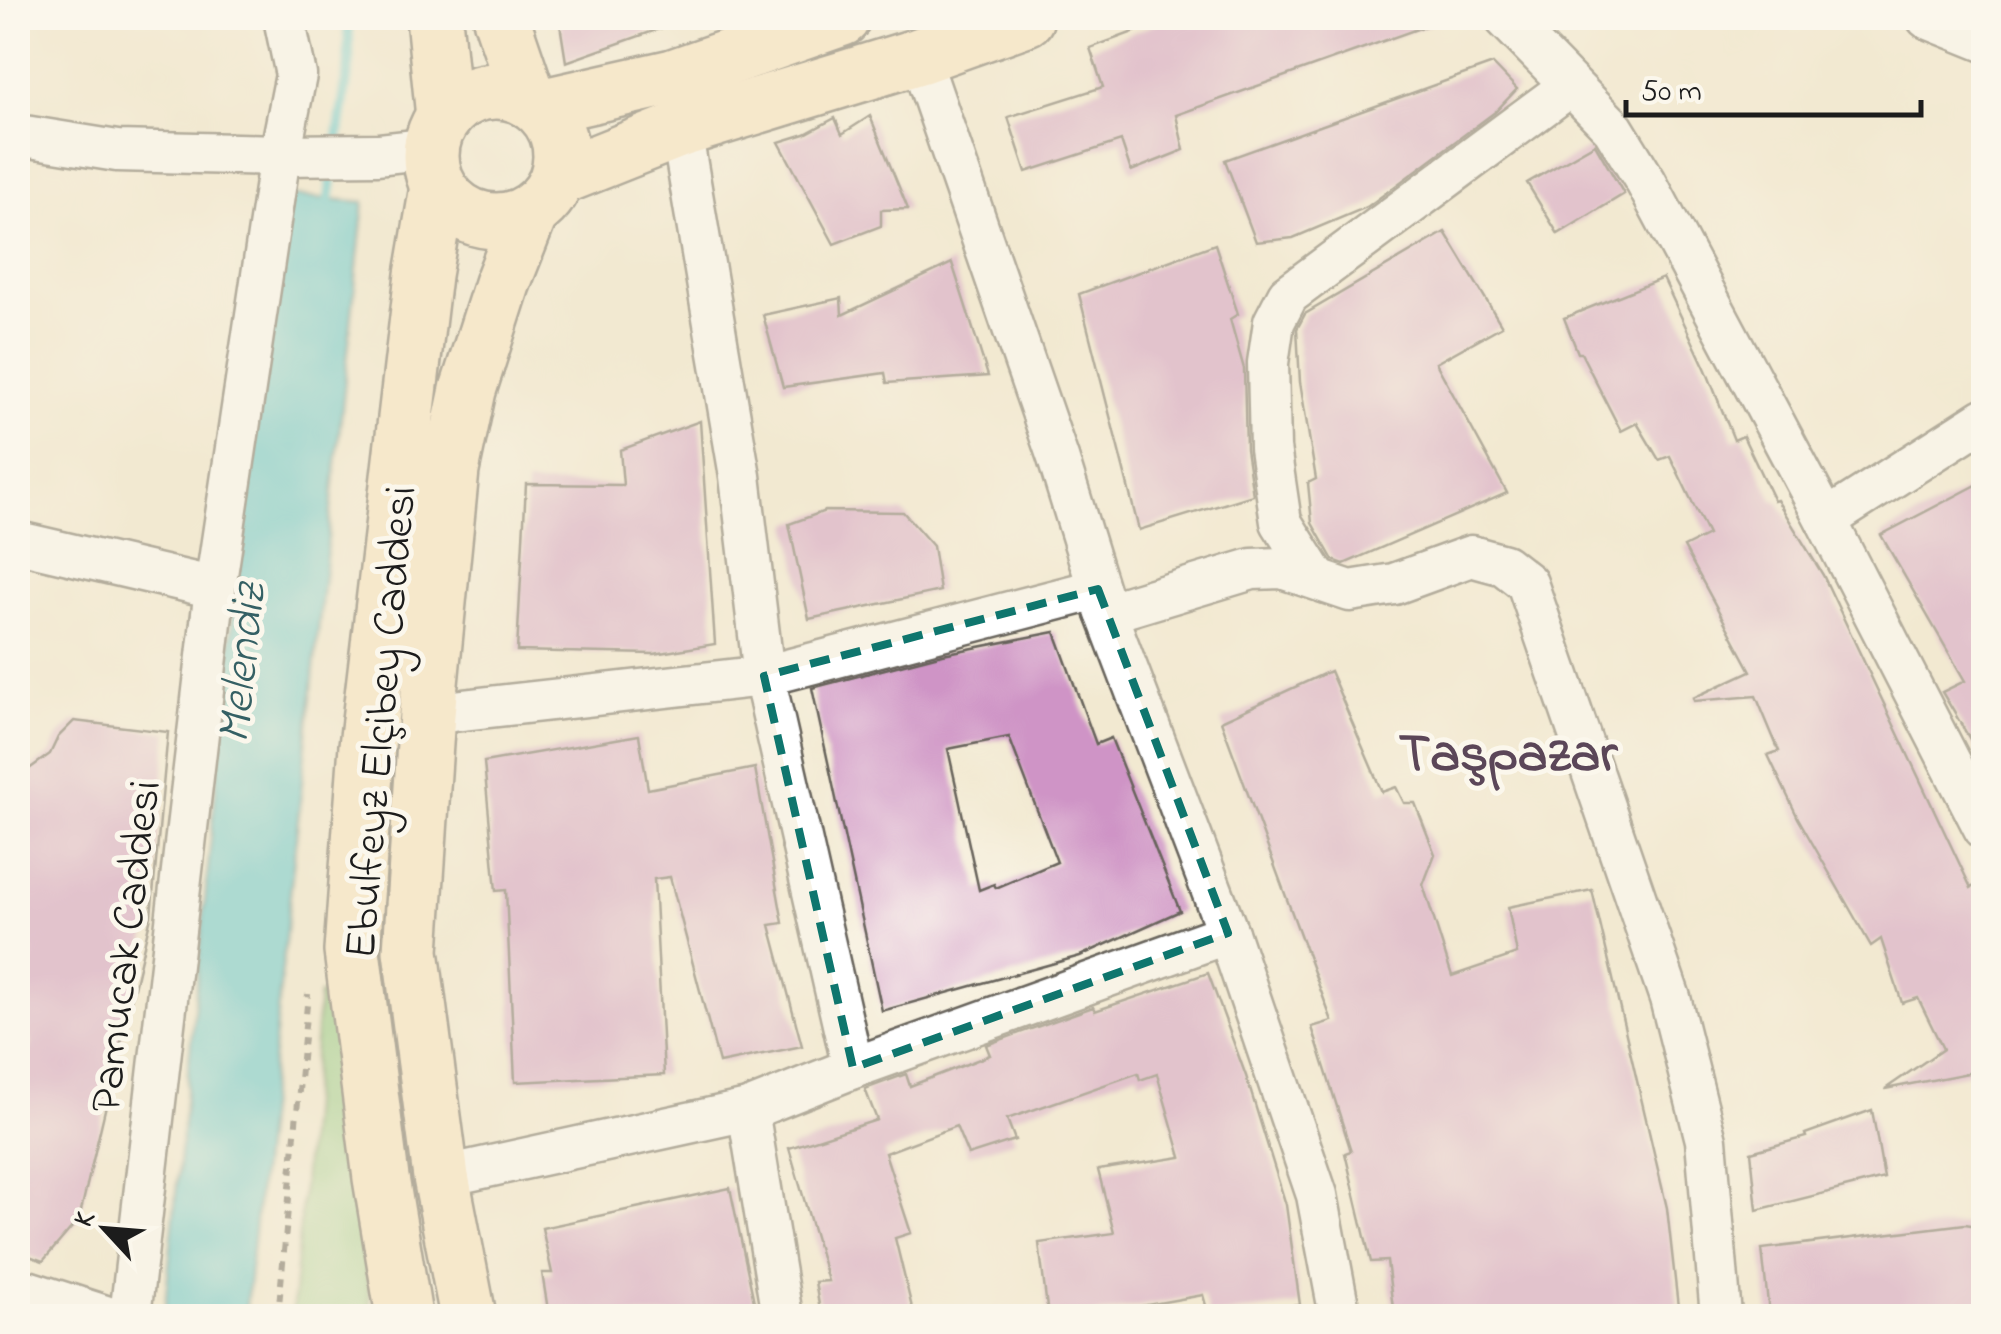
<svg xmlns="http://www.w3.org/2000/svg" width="2001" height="1334" viewBox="0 0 2001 1334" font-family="'Indie Flower',sans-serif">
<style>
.green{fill:#8bc87f;stroke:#54724e;stroke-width:2.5}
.water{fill:#5ac7d0;stroke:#3b7276;stroke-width:2.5}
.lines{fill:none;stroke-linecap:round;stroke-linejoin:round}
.stream{stroke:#5ac7d0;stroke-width:11}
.building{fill:#cf94c6;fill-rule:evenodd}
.minor-casing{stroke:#67645b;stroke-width:45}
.secondary-casing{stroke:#67645b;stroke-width:60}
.path{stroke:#67645b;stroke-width:6;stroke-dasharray:8 8;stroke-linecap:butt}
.minor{stroke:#fff;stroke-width:40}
.secondary{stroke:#fbe6c4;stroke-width:55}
.marked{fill:none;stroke:#0f766e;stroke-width:8;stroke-dasharray:20 12;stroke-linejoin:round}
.labels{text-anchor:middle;stroke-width:10;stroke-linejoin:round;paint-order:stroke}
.street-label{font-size:45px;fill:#1c1c1c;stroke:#fbf7ec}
.water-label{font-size:48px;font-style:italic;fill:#356064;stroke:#fbf7ec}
.district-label{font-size:55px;font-weight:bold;fill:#5b4658;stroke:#fbf7ec}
</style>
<rect width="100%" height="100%" fill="#fbf7ec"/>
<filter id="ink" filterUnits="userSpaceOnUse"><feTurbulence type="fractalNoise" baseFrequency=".01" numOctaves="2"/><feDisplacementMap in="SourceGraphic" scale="20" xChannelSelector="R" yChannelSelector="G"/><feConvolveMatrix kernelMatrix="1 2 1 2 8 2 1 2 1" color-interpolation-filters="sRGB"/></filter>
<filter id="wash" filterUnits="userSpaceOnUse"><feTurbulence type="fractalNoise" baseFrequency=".0048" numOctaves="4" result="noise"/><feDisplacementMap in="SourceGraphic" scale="40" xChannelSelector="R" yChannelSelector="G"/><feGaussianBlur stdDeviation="2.25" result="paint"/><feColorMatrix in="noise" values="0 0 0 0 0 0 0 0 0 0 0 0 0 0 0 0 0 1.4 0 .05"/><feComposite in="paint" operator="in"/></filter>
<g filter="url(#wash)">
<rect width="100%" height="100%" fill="#f2e9d1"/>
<!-- green -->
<polygon class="green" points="319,994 341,994 352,1155 372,1316 292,1316"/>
<!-- water -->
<polygon class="water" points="274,194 364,202 245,1316 164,1316"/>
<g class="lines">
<!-- stream -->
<polyline class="stream" points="327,212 349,64 348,18"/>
</g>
<g id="blocks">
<!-- building -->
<g class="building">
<polygon points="559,18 678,18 679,22 566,62"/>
<polygon points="1171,18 1436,18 1437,22 1176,115 1184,150 1131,171 1121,141 1026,172 1008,117 1103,87 1090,48"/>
<polygon points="1493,64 1517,89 1495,112 1367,207 1293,238 1256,242 1225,160"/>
<polygon points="870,116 908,209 881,210 881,226 834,244 779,142 805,134 835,118 842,134"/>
<polygon points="1595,144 1624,194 1558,234 1527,183"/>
<polygon points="1445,232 1502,326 1436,363 1507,493 1344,564 1333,560 1312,523 1308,483 1316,479 1300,382 1297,329 1305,314"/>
<polygon points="1215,244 1238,314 1230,319 1244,369 1246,449 1253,495 1139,530 1079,294"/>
<polygon points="952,263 988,376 887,383 885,373 783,387 763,315 841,298 842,315"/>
<polygon points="1663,278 1706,370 1734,440 1743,436 1774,501 1777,500 1823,575 1971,888 1984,880 1984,1070 1885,1089 1943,1049 1918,998 1902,1003 1881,939 1871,946 1798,818 1768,755 1779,751 1756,696 1694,701 1693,698 1751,671 1684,547 1708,535 1670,456 1659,460 1637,423 1621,431 1581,353 1578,353 1564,318"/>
<polygon points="700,421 715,644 654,654 517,651 526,484 623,485 620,450"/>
<polygon points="1984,481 1984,763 1942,692 1965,681 1881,535"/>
<polygon points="825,511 903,512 933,546 940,591 809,619 789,524"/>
<path d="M1055,632L1096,744L1111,738L1180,911L1080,956L882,1011L812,688L943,654ZM1009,737L1057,862L996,888L994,884L979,890L948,749Z"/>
<polygon points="1330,671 1382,792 1396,787 1404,803 1415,803 1435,854 1423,885 1452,976 1517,954 1508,907 1592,890 1667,1208 1679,1316 1394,1316 1387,1261 1371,1262 1345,1153 1351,1151 1312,1027 1332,1021 1221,721"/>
<polygon points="74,721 168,732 151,916 79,1219 43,1261 18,1252 18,1088 31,1040 18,1034 20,879 18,878 18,866 25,772 50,754 58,737"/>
<polygon points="639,735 648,789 755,768 783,923 770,925 802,1046 719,1063 670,877 654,879 664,1075 515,1082 506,890 496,891 484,762"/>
<polygon points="1208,973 1246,1076 1286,1205 1300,1305 1209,1316 1203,1295 1086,1316 1048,1316 1039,1243 1114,1233 1098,1170 1181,1157 1157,1074 1140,1080 1138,1073 1007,1119 1015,1140 968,1155 956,1126 885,1153 911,1233 895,1238 914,1316 821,1316 815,1282 828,1281 789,1148 877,1120 865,1089 906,1074 910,1086 990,1055 986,1045 1093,1007 1095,1011"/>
<polygon points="1872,1110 1884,1178 1757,1210 1751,1152 1806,1137 1805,1134"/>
<polygon points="730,1188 757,1316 549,1316 542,1273 552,1273 542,1228"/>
<polygon points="1965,1224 1984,1227 1984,1316 1924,1311 1769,1313 1762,1249"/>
</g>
</g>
</g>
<g filter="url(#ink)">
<use href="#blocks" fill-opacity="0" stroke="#67645b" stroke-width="2.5"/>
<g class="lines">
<!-- minor casing -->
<g class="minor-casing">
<g id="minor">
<polyline points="1505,18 1613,128 1646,182 1826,520 1984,828"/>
<polyline points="1927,18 1984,41"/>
<polyline points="919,56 1058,458 1106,613 1228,933 1317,1195 1340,1316"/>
<polyline points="681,129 740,476 764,676 853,1068"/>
<polyline points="18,135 117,151 280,155 378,154 431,148"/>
<polyline points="1826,520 1984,419"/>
<polyline points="18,542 215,588"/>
<polyline points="1317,579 1281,522 1270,448 1268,363 1274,322 1288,295 1570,86"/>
<polyline points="1106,613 1252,569 1282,568 1350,591 1394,584 1471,556 1504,565 1527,583 1670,998 1706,1140 1721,1316"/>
<polyline points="427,714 764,676 1098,589"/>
<polyline points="748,1110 782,1316"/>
<polyline points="441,1177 748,1110 853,1068 1228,933"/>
<polyline points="18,1288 105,1316"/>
<polyline points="130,1316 215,588 280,155 296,75 284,18"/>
</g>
</g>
<!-- secondary casing -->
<g class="secondary-casing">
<g id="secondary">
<polyline points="434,18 444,117"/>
<polyline points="501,18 529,100"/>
<circle cx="496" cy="156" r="65"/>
<polyline points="540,107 673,77 842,18"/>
<polyline points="558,178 681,129 919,56 1026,18"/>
<polyline points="404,1316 381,1178 352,951 367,746 423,275 438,187"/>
<polyline points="468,1316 441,1177 411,951 427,714 451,470 468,390 502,284 530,213"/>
</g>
</g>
<!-- path -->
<polyline class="path" points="278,1316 308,994"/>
<!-- minor -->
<use href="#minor" class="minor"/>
<!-- secondary -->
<use href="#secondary" class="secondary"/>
</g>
</g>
<!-- marked area -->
<path d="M0 0H2001V1334H0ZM1098,589L1228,933L853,1068L764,676Z" fill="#f2e9d1" fill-opacity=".55" fill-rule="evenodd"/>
<path class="marked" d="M1098,589L1228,933L853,1068L764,676Z"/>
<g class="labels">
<!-- street labels -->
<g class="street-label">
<text transform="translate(378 722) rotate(-85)" y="16">Ebulfeyz Elçibey Caddesi</text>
<text transform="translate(123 946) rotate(-83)" y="16">Pamucak Caddesi</text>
</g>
<!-- water labels -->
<g class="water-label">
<text transform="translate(239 663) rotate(-84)" y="17">Melendiz</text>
</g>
<!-- district labels -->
<g class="district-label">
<text x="1508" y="770">Taşpazar</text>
</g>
</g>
<!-- margin -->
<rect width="2001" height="1334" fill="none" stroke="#fbf7ec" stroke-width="60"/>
<!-- north arrow -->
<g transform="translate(105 1229) rotate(296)" stroke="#fbf7ec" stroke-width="8" paint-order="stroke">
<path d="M0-8L18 38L0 25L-18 38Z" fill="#1c1c1c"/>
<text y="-15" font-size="28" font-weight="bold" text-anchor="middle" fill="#1c1c1c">K</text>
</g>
<!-- scale -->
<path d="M1626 100v15h295v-15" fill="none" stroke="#1c1c1c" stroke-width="5"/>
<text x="1641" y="100" font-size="30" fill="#1c1c1c" stroke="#fbf7ec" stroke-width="8" paint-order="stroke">50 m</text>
</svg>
